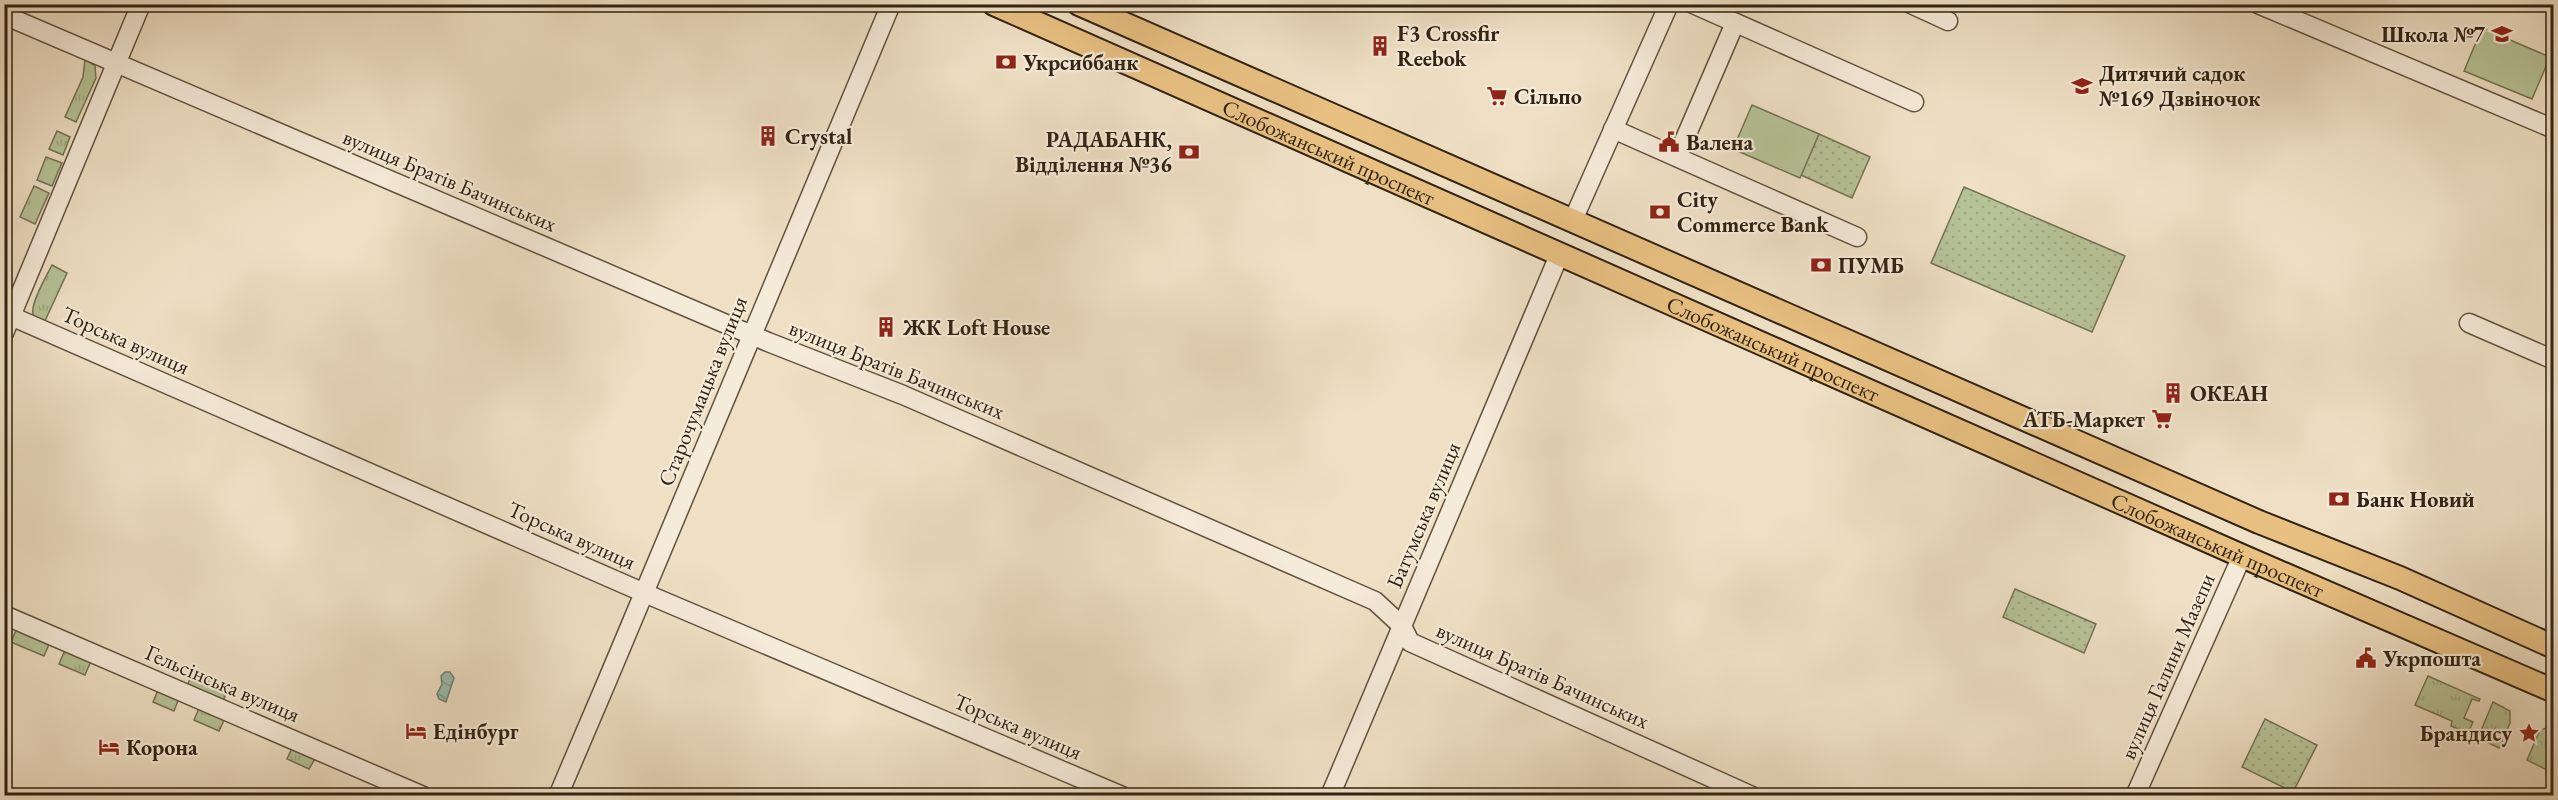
<svg xmlns="http://www.w3.org/2000/svg" width="2558" height="800" viewBox="0 0 2558 800" font-family="'EB Garamond',serif">
<style>
.grass{fill:url(#grass-tufts);stroke:#747354;stroke-width:1.5}
.park{fill:url(#park-dots);stroke:#747354;stroke-width:1.5}
.garden{fill:#b6c397;stroke:#747354;stroke-width:1.5}
.water{fill:url(#water-waves);stroke:#708070;stroke-width:1.5}
.lines{fill:none;stroke-linecap:round;stroke-linejoin:round}
.minor-casing{stroke:#60523f;stroke-width:21}
.major-casing{stroke:#312312;stroke-width:26}
.minor{stroke:#f5ebd9;stroke-width:18}
.major{stroke:#e8c082;stroke-width:22}
.labels{text-anchor:middle;stroke-width:4.5;stroke-linejoin:round;paint-order:stroke}
.poi-label{font-size:22px;font-weight:bold;fill:#312312;stroke:#f5ebd9;text-anchor:start}
.street-label{font-size:22px;fill:#312312;stroke:#f5ebd9}
</style>
<defs>
<pattern id="grass-tufts" width="24" height="20" patternUnits="userSpaceOnUse" patternTransform="scale(1.5)"><rect width="24" height="20" fill="#b6c397"/><path d="M3 7l-1-3M5 7V3M7 7l1-3M15 17l-1-3M17 17v-4M19 17l1-3" fill="none" stroke="#9da781"/></pattern>
<pattern id="park-dots" width="8" height="8" patternUnits="userSpaceOnUse" patternTransform="scale(1.5)"><rect width="8" height="8" fill="#b6c397"/><path d="M2 2h.1M6 6h.1" fill="none" stroke="#9da781" stroke-width="1.8" stroke-linecap="round"/></pattern>
<pattern id="water-waves" width="16" height="10" patternUnits="userSpaceOnUse" patternTransform="scale(1.5)"><rect width="16" height="10" fill="#9abeaf"/><path d="M0 5q4-4 8 0t8 0" fill="none" stroke="#7e9a8d"/></pattern>
</defs>
<rect width="100%" height="100%" fill="#efe0c5"/>
<filter id="stains"><feTurbulence type="fractalNoise" baseFrequency=".00333" numOctaves="4"/><feColorMatrix values="0 0 0 0 .2 0 0 0 0 .09 0 0 0 0 .02 0 0 0 .5 -.17"/></filter>
<radialGradient id="worn" r=".72"><stop offset=".6" stop-color="#630" stop-opacity="0"/><stop offset="1" stop-color="#630" stop-opacity=".3"/></radialGradient>
<!-- grass -->
<g class="grass">
<polygon points="85,59 95,66 96,78 76,122 65,117 83,77"/>
<polygon points="57,131 70,137 63,155 49,149"/>
<polygon points="46,157 62,163 52,186 37,180"/>
<polygon points="34,186 49,193 35,224 20,217"/>
<path d="M52,265L67,273L44,323C40,321 34,319 33,314C30,304 47,275 52,265Z"/>
<polygon points="17,628 50,642 44,656 11,642"/>
<polygon points="65,650 91,661 85,675 59,664"/>
<polygon points="194,669 230,685 223,701 187,686"/>
<polygon points="2428,676 2480,699 2479,701 2472,699 2464,718 2473,722 2468,733 2451,726 2452,721 2415,705"/>
<polygon points="158,690 179,698 174,711 153,702"/>
<polygon points="2493,702 2510,711 2510,723 2499,748 2478,738"/>
<polygon points="200,706 226,716 219,731 194,720"/>
<polygon points="2550,727 2553,728 2553,750 2550,759 2553,761 2553,773 2527,760 2540,730"/>
<polygon points="293,746 316,757 309,769 287,759"/>
</g>
<!-- park -->
<g class="park">
<polygon points="1819,134 1870,157 1852,198 1801,175"/>
<polygon points="1964,187 2125,256 2092,332 1931,263"/>
<polygon points="2015,589 2096,624 2084,653 2003,617"/>
<polygon points="2265,719 2317,745 2293,792 2242,767"/>
</g>
<!-- garden -->
<g class="garden">
<polygon points="2482,28 2550,57 2532,99 2464,71"/>
<polygon points="1752,105 1819,134 1800,178 1733,149"/>
</g>
<!-- water -->
<polygon class="water" points="445,672 450,672 454,678 446,702 439,699 437,694 442,684 441,676"/>
<g class="lines">
<!-- minor casing -->
<g class="minor-casing">
<g id="minor">
<polyline points="1693,4 1914,102"/>
<polyline points="1911,4 1948,21"/>
<polyline points="2258,4 2554,129"/>
<polyline points="4,15 768,342 903,395 1375,601 1402,626 1410,642 1752,796"/>
<polyline points="1613,129 1857,237"/>
<polyline points="1677,157 1735,23"/>
<polyline points="1573,220 1669,4"/>
<polyline points="4,313 656,598 1122,796"/>
<polyline points="2469,323 2554,360"/>
<polyline points="4,333 141,4"/>
<polyline points="4,615 423,796"/>
<path d="M558,796C671,533 779,268 891,4"/>
<polyline points="1330,796 1560,253"/>
<polyline points="2135,796 2242,556"/>
</g>
</g>
<!-- major casing -->
<g class="major-casing">
<g id="major">
<path id="s1" d="M994,4L2242,556L2554,691"/>
<polyline points="1079,4 2259,522 2400,578 2554,647"/>
</g>
</g>
<!-- minor -->
<use href="#minor" class="minor"/>
<!-- major -->
<use href="#major" class="major"/>
</g>
<!-- icons -->
<defs>
<g id="school-bare" transform="scale(1.62)"><path d="M0-5L7-2L0 1L-7-2ZM-4 1L0 2.5L4 1V4Q0 6-4 4Z" fill="#8f2418" stroke="#f5ebd9" stroke-width="2.5" paint-order="stroke"/></g>
<g id="building-bare" transform="scale(1.62)"><path d="M-4-6H4V6H1V3H-1V6H-4ZM-2.5-4.3h1.7v1.8h-1.7ZM.8-4.3h1.7v1.8H.8ZM-2.5-1h1.7V.8h-1.7ZM.8-1h1.7V.8H.8Z" fill="#8f2418" stroke="#f5ebd9" stroke-width="2.5" paint-order="stroke"/></g>
<g id="bank-bare" transform="scale(1.62)"><path d="M-6-4H6V4H-6ZM0-2.3a2.3 2.3 0 1 0 0 4.6a2.3 2.3 0 1 0 0-4.6Z" fill="#8f2418" stroke="#f5ebd9" stroke-width="2.5" paint-order="stroke"/></g>
<g id="supermarket-bare" transform="scale(1.62)"><path d="M-6-5.5h2.5l.6 2H6L4.5 2H-2.5L-4.4-4H-6ZM-1.5 3.2a1.3 1.3 0 1 0 .1 0ZM3 3.2a1.3 1.3 0 1 0 .1 0Z" fill="#8f2418" stroke="#f5ebd9" stroke-width="2.5" paint-order="stroke"/></g>
<g id="civic-bare" transform="scale(1.62)"><path d="M-.6-6.5H3V-4.5H.6V-3L4-1V1h2V6H-6V1h2V-1L-.6-3ZM-1.2 2.5V6h2.4V2.5Z" fill="#8f2418" stroke="#f5ebd9" stroke-width="2.5" paint-order="stroke"/></g>
<g id="hotel-bare" transform="scale(1.62)"><path d="M-6-4.5h1.5V1H6V5H4.5V3h-9V5H-6ZM-4 0a1.8 1.8 0 1 1 3.6 0ZM.5 0V-2.5h3Q6-2.5 6 0Z" fill="#8f2418" stroke="#f5ebd9" stroke-width="2.5" paint-order="stroke"/></g>
<g id="sight-bare" transform="scale(1.62)"><path d="M0-6L1.8-2.2L6-1.7L2.9 1.2L3.7 5.4L0 3.3L-3.7 5.4L-2.9 1.2L-6-1.7L-1.8-2.2Z" fill="#8f2418" stroke="#f5ebd9" stroke-width="2.5" paint-order="stroke"/></g>
</defs>
<g fill-rule="evenodd">
<use href="#school-bare" x="2502" y="34"/>
<use href="#building-bare" x="1380" y="46"/>
<use href="#bank-bare" x="1006" y="62"/>
<use href="#school-bare" x="2082" y="86"/>
<use href="#supermarket-bare" x="1497" y="96"/>
<use href="#building-bare" x="768" y="136"/>
<use href="#civic-bare" x="1669" y="142"/>
<use href="#bank-bare" x="1189" y="152"/>
<use href="#bank-bare" x="1660" y="212"/>
<use href="#bank-bare" x="1821" y="265"/>
<use href="#building-bare" x="886" y="327"/>
<use href="#building-bare" x="2173" y="393"/>
<use href="#supermarket-bare" x="2162" y="419"/>
<use href="#bank-bare" x="2339" y="499"/>
<use href="#civic-bare" x="2366" y="658"/>
<use href="#hotel-bare" x="416" y="731"/>
<use href="#sight-bare" x="2529" y="733"/>
<use href="#hotel-bare" x="109" y="747"/>
</g>
<g class="labels">
<!-- poi labels -->
<g class="poi-label">
<text x="1397" y="41">F3 Crossfir<tspan x="1397" dy="25">Reebok</tspan></text>
<text x="2485" y="42" text-anchor="end">Школа №7</text>
<text x="1023" y="70">Укрсиббанк</text>
<text x="2099" y="81">Дитячий садок<tspan x="2099" dy="25">№169 Дзвіночок</tspan></text>
<text x="1514" y="104">Сільпо</text>
<text x="785" y="144">Crystal</text>
<text x="1172" y="147" text-anchor="end">РАДАБАНК,<tspan x="1172" dy="25">Відділення №36</tspan></text>
<text x="1686" y="150">Валена</text>
<text x="1677" y="207">City<tspan x="1677" dy="25">Commerce Bank</tspan></text>
<text x="1838" y="273">ПУМБ</text>
<text x="903" y="335">ЖК Loft House</text>
<text x="2190" y="401">ОКЕАН</text>
<text x="2145" y="427" text-anchor="end">АТБ-Маркет</text>
<text x="2356" y="507">Банк Новий</text>
<text x="2383" y="666">Укрпошта</text>
<text x="433" y="739">Едінбург</text>
<text x="2512" y="741" text-anchor="end">Брандису</text>
<text x="126" y="755">Корона</text>
</g>
<!-- street labels -->
<g class="street-label">
<text dy="8" stroke="none"><textPath href="#s1" startOffset="366">Слобожанський проспект</textPath></text>
<text transform="translate(450 180) rotate(23)" y="8">вулиця Братів Бачинських</text>
<text transform="translate(126 340) rotate(24)" y="8">Торська вулиця</text>
<text dy="8" stroke="none"><textPath href="#s1" startOffset="852">Слобожанський проспект</textPath></text>
<text transform="translate(897 369) rotate(22)" y="8">вулиця Братів Бачинських</text>
<text transform="translate(702 391) rotate(-68)" y="8">Старочумацька вулиця</text>
<text transform="translate(1423 515) rotate(-67)" y="8">Батумська вулиця</text>
<text transform="translate(572 535) rotate(24)" y="8">Торська вулиця</text>
<text dy="8" stroke="none"><textPath href="#s1" startOffset="1338">Слобожанський проспект</textPath></text>
<text transform="translate(2167 666) rotate(-66)" y="8">вулиця Галини Мазепи</text>
<text transform="translate(1543 675) rotate(24)" y="8">вулиця Братів Бачинських</text>
<text transform="translate(223 683) rotate(23)" y="8">Гельсінська вулиця</text>
<text transform="translate(1018 726) rotate(23)" y="8">Торська вулиця</text>
</g>
</g>
<!-- margin -->
<rect width="2558" height="800" fill="none" stroke="#efe0c5" stroke-width="24"/>
<rect x="6" y="6" width="2546" height="788" fill="none" stroke="#312312" stroke-width="3"/>
<rect x="12" y="12" width="2534" height="776" fill="none" stroke="#312312" stroke-width="1.5"/>
<rect width="100%" height="100%" filter="url(#stains)"/>
<rect width="100%" height="100%" fill="url(#worn)"/>
</svg>
